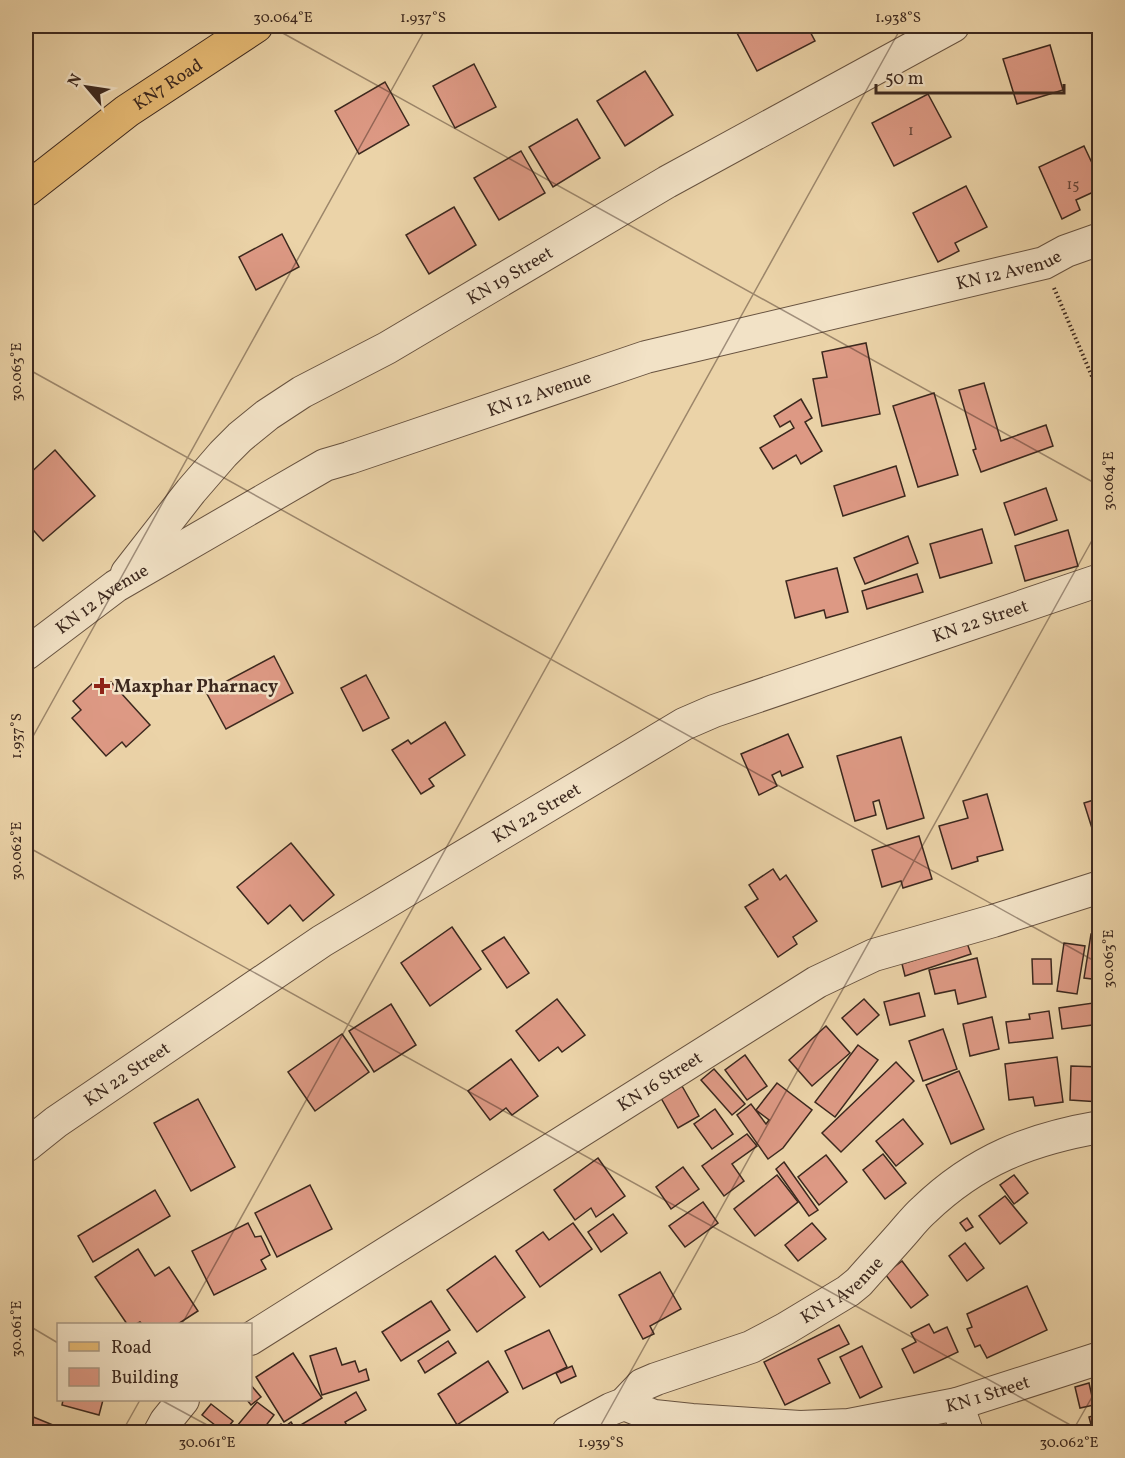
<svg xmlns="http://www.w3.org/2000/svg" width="1125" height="1458" viewBox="0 0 1125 1458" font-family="Vollkorn,serif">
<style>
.building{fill:#dd9984;stroke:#3c281e;stroke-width:1.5}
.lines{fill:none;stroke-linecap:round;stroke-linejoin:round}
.minor-casing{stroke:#685340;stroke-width:34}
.major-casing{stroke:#3c281e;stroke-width:35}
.path{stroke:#3c281e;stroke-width:4;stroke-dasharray:1.5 3;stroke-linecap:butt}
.minor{stroke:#f2e2c6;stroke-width:32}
.major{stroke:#e6ba74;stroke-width:33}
.ticks{fill:none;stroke:#3c281e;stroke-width:1.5;stroke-opacity:0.45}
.poi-dot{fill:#8f2418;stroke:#f2e2c6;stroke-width:2}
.labels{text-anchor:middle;stroke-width:5;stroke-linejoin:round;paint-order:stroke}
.number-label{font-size:15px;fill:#644438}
.street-label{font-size:18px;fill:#3c281e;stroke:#f2e2c6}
.poi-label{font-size:18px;font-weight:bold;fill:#3c281e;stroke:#f2e2c6;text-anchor:start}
.neatline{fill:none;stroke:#3c281e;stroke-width:2}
.ticks-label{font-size:15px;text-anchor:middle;fill:#3c281e}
</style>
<rect width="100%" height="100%" fill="#ebd3a8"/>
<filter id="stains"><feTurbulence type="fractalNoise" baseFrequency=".00333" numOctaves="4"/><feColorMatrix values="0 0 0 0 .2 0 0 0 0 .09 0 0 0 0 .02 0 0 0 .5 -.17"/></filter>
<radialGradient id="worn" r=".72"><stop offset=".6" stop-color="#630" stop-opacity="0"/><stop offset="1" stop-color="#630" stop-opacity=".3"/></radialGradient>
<!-- building -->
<g class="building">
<polygon points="747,26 807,26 815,41 757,71 736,31"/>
<polygon points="1050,45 1063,90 1017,104 1003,59"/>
<polygon points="474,64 496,107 455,128 433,86"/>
<polygon points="645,71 673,115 625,146 597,101"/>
<polygon points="385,82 409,125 359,154 335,111"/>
<polygon points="928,94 951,137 894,166 872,123"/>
<polygon points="577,119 600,158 553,187 529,147"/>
<polygon points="1084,146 1100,180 1100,189 1076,200 1080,210 1062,219 1039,167"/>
<polygon points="521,151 545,193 499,220 474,178"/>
<polygon points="966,186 987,227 955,243 959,251 938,262 913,213"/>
<polygon points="454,207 476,245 429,274 406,235"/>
<polygon points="282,234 299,267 256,290 239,257"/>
<polygon points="866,343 880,414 822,426 813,379 827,377 822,352"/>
<polygon points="984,383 1001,441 1046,425 1053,446 981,472 973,450 976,449 959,390"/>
<polygon points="934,393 958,475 918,487 893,406"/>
<polygon points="801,399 812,418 805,422 822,451 801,464 796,455 773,469 760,448 794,428 790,421 780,427 774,416"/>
<polygon points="55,450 95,496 43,541 26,522 26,477"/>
<polygon points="896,466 905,496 843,516 834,486"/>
<polygon points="1046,488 1057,520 1015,535 1004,503"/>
<polygon points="982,529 992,563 940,578 930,544"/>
<polygon points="1068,530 1078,566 1025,581 1015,546"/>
<polygon points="908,536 918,563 865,584 854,558"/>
<polygon points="837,568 848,612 826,618 824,610 795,618 786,581"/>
<polygon points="917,574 923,592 867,609 862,591"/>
<polygon points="274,656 293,693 226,729 206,692"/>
<polygon points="366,675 389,718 363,731 341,688"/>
<polygon points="111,682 150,725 126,747 122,742 106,756 72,718 81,710 73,701 93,683 101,692"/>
<polygon points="445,722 465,755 429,779 434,786 421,794 392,750 408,740 411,744"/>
<polygon points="788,734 803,767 782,776 780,771 772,775 777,786 759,795 741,754"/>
<polygon points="901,737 924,818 887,829 879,800 873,802 876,815 855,821 837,756"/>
<polygon points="1100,742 1100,769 1092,744"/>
<polygon points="987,794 1003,850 977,857 978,861 952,869 939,826 968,818 963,801"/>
<polygon points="1100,798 1100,843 1097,844 1084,803"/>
<polygon points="919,836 932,879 903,888 901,881 882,887 872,850"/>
<polygon points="291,843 334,895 303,921 290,905 268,924 237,887"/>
<polygon points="773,869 780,880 786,875 817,921 793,937 797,944 778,957 745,907 758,899 749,885"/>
<polygon points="452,927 481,969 430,1006 401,963"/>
<polygon points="1091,934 1100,935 1100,980 1084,978"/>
<polygon points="504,937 529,973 507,988 482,951"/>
<polygon points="967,943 971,954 905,976 902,964"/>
<polygon points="1064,943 1085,946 1077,994 1057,991"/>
<polygon points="977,958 986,997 958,1004 955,990 935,994 929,970"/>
<polygon points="1032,959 1051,959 1052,984 1033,984"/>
<polygon points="919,993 925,1016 890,1025 884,1002"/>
<polygon points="557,999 585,1035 562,1052 558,1047 539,1061 516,1031"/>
<polygon points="864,999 879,1015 857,1035 842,1018"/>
<polygon points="1100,1002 1100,1024 1062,1029 1059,1008"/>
<polygon points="391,1004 416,1045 374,1072 349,1031"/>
<polygon points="1049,1011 1053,1038 1009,1043 1006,1022 1030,1019 1029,1014"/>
<polygon points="992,1017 999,1049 970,1056 963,1024"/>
<polygon points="826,1026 850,1053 812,1086 789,1060"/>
<polygon points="943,1029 957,1069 923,1081 909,1041"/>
<polygon points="342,1034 369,1072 315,1111 288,1072"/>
<polygon points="858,1045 878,1060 835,1117 815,1102"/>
<polygon points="745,1055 767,1086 747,1100 725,1070"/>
<polygon points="1057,1057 1063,1102 1035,1106 1033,1097 1009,1100 1005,1064"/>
<polygon points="511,1059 538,1096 512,1115 506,1108 490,1120 468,1091"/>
<polygon points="896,1062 914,1081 841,1152 822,1133"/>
<polygon points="1071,1066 1100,1067 1100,1102 1070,1100"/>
<polygon points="714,1069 745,1104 732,1115 701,1080"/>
<polygon points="959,1071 984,1129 951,1144 926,1085"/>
<polygon points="777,1083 812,1110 783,1148 768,1159 737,1115 751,1104 766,1124 769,1120 756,1110"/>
<polygon points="682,1086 699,1116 678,1128 661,1098"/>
<polygon points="198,1099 235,1167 191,1191 154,1123"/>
<polygon points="715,1109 733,1134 712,1149 694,1124"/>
<polygon points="903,1119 923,1144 896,1166 876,1141"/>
<polygon points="747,1134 757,1146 732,1164 744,1181 724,1196 702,1166"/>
<polygon points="883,1154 906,1183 885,1199 863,1170"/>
<polygon points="826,1155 847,1182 819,1205 798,1177"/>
<polygon points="598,1158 625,1196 596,1217 591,1208 575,1220 554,1190"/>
<polygon points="784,1162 818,1210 809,1216 776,1169"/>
<polygon points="683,1167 699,1189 671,1209 656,1187"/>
<polygon points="777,1175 798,1202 755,1236 734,1209"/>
<polygon points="1014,1175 1028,1193 1014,1204 1000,1185"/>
<polygon points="310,1185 332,1229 277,1257 255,1213"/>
<polygon points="155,1190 170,1216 93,1262 78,1236"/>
<polygon points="1005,1196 1027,1223 1000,1244 979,1216"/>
<polygon points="703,1202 718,1223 685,1247 669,1226"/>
<polygon points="613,1214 627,1233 601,1252 588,1232"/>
<polygon points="967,1218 973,1227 966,1231 960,1223"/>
<polygon points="248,1223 255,1237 261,1236 270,1255 261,1260 266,1269 214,1295 192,1251"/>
<polygon points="573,1223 592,1249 540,1287 516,1251 543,1232 549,1240"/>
<polygon points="812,1223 826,1239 798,1261 785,1245"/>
<polygon points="965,1243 984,1268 967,1281 949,1256"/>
<polygon points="138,1249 155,1276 169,1267 198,1311 178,1324 142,1324 140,1322 136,1324 127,1324 95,1277"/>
<polygon points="495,1256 525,1297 477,1332 447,1290"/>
<polygon points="902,1261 928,1295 911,1308 885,1274"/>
<polygon points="660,1272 681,1309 650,1326 654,1334 643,1339 619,1295"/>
<polygon points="1027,1286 1047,1330 987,1358 980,1345 975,1347 967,1329 972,1327 967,1314"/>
<polygon points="431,1301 450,1330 401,1361 382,1332"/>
<polygon points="929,1324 934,1333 947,1327 958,1352 914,1373 902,1349 916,1342 911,1333"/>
<polygon points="839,1325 849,1344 818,1359 830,1383 785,1405 764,1362"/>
<polygon points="549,1330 567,1367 523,1389 505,1351"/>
<polygon points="448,1341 456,1353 425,1373 418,1361"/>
<polygon points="862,1346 882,1387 860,1398 840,1357"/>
<polygon points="336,1348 342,1365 355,1361 359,1372 366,1369 369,1380 322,1395 310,1356"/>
<polygon points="293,1353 322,1398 284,1422 256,1377"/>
<polygon points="488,1361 508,1392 457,1425 438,1394"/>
<polygon points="572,1366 576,1376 561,1383 556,1373"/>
<polygon points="1089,1383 1094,1405 1080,1408 1075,1387"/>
<polygon points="250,1384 261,1397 251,1405 247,1400 250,1400"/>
<polygon points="356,1392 366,1410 345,1422 349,1429 343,1432 303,1432 299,1426"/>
<polygon points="63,1400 103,1400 99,1415 62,1405"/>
<polygon points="257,1402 274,1415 261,1432 232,1432"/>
<polygon points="211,1404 233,1421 224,1432 202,1415"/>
<polygon points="26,1414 70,1432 26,1432"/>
<polygon points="1100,1414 1100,1432 1093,1432 1089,1417"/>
<polygon points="291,1422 297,1432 267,1432 281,1424 283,1428"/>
<polygon points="369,1426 374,1432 361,1432"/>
</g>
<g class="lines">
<!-- minor casing -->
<g class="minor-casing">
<g id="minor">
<path id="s1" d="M127,573L191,491L223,454L240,437L267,415L302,392L387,348L667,182L953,26"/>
<path id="s2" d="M26,654L116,586L325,465L349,458L646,357L1044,263L1066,251L1100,239"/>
<path id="s3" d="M26,1146L56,1122L322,941L684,724L714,711L1100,580"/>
<path id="s4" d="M250,1339L817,982L874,955L993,921L1100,887"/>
<path id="s5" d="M624,1404L654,1416L692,1420L800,1427L849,1425L957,1404L1100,1358"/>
<polyline points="957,1404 967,1432"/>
<polyline points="160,1432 166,1421 183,1400"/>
<path id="s6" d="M568,1432L611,1409L624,1404L642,1385L656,1379L751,1347L785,1329L848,1291L859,1282C873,1266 888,1250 902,1234C909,1226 916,1217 924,1210C976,1160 1030,1139 1100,1127"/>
</g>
</g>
<!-- major casing -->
<g class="major-casing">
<g id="major">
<path id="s7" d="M26,190L127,111L256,26"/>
</g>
</g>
<!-- path -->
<polyline class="path" points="1054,288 1100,395"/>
<!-- minor -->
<use href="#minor" class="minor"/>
<!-- major -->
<use href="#major" class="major"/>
</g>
<!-- ticks -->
<path class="ticks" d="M270,26L1100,486M26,368L1100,964M26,749L427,26M26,846L1083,1432M26,1324L58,1343M182,1324L902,26M161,1400L220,1432M122,1432L140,1400M597,1432L1100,526M1072,1432L1100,1383"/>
<!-- markers -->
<path class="poi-dot" d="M99 677h6v6h6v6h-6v6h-6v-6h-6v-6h6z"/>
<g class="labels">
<!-- number labels -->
<g class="number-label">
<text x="911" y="135">1</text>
<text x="1073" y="189">15</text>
</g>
<!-- street labels -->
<g class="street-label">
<text dy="6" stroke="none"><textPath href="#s7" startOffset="177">KN7 Road</textPath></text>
<text dy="6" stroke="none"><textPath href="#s2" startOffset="1066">KN 12 Avenue</textPath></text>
<text dy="6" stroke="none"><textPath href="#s1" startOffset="492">KN 19 Street</textPath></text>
<text dy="6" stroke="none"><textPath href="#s2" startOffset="580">KN 12 Avenue</textPath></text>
<text dy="6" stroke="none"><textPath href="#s2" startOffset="94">KN 12 Avenue</textPath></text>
<text dy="6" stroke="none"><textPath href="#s3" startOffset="1096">KN 22 Street</textPath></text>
<text dy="6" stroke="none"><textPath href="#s3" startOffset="610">KN 22 Street</textPath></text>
<text dy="6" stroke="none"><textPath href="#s3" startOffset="124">KN 22 Street</textPath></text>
<text dy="6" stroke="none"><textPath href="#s4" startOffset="484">KN 16 Street</textPath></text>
<text dy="6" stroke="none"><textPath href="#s6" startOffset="312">KN 1 Avenue</textPath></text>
<text dy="6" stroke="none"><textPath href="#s5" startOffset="370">KN 1 Street</textPath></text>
</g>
<!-- poi labels -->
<g class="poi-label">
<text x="114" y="692">Maxphar Pharnacy</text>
</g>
</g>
<!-- margin -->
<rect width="1125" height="1458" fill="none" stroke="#ebd3a8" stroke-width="66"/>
<!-- legend -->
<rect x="57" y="1323" width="195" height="78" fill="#f2e2c6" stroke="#a99883" stroke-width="1.5"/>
<rect x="69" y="1342" width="30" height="9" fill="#e6ba74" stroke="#a99883" stroke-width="1.5"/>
<text x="111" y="1353" font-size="18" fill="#3c281e">Road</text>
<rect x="69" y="1368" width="30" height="18" fill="#dd9984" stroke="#a99883" stroke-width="1.5"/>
<text x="111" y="1383" font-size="18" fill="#3c281e">Building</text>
<!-- north arrow -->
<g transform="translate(87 87) rotate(299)" stroke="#f2e2c6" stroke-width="4.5" paint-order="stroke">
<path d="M0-4.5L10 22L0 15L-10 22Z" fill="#3c281e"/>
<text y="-9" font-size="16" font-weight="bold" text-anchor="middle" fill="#3c281e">N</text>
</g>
<!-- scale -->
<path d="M876 84v9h188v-9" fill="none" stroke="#3c281e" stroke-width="3"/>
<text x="885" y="84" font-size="18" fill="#3c281e" stroke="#f2e2c6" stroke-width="4.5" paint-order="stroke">50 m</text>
<rect x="33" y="33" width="1059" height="1392" class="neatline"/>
<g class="ticks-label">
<text x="283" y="22">30.064°E</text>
<text x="423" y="22">1.937°S</text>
<text x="898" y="22">1.938°S</text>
<text transform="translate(16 372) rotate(-90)" y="5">30.063°E</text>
<text transform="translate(1108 481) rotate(-90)" y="5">30.064°E</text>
<text transform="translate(16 736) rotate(-90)" y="5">1.937°S</text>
<text transform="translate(16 851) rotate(-90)" y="5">30.062°E</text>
<text transform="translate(1108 959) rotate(-90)" y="5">30.063°E</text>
<text transform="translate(16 1329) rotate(-90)" y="5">30.061°E</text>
<text x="207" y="1447">30.061°E</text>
<text x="601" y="1447">1.939°S</text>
<text x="1069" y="1447">30.062°E</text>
</g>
<rect width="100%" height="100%" filter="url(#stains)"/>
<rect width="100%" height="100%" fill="url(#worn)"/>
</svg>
